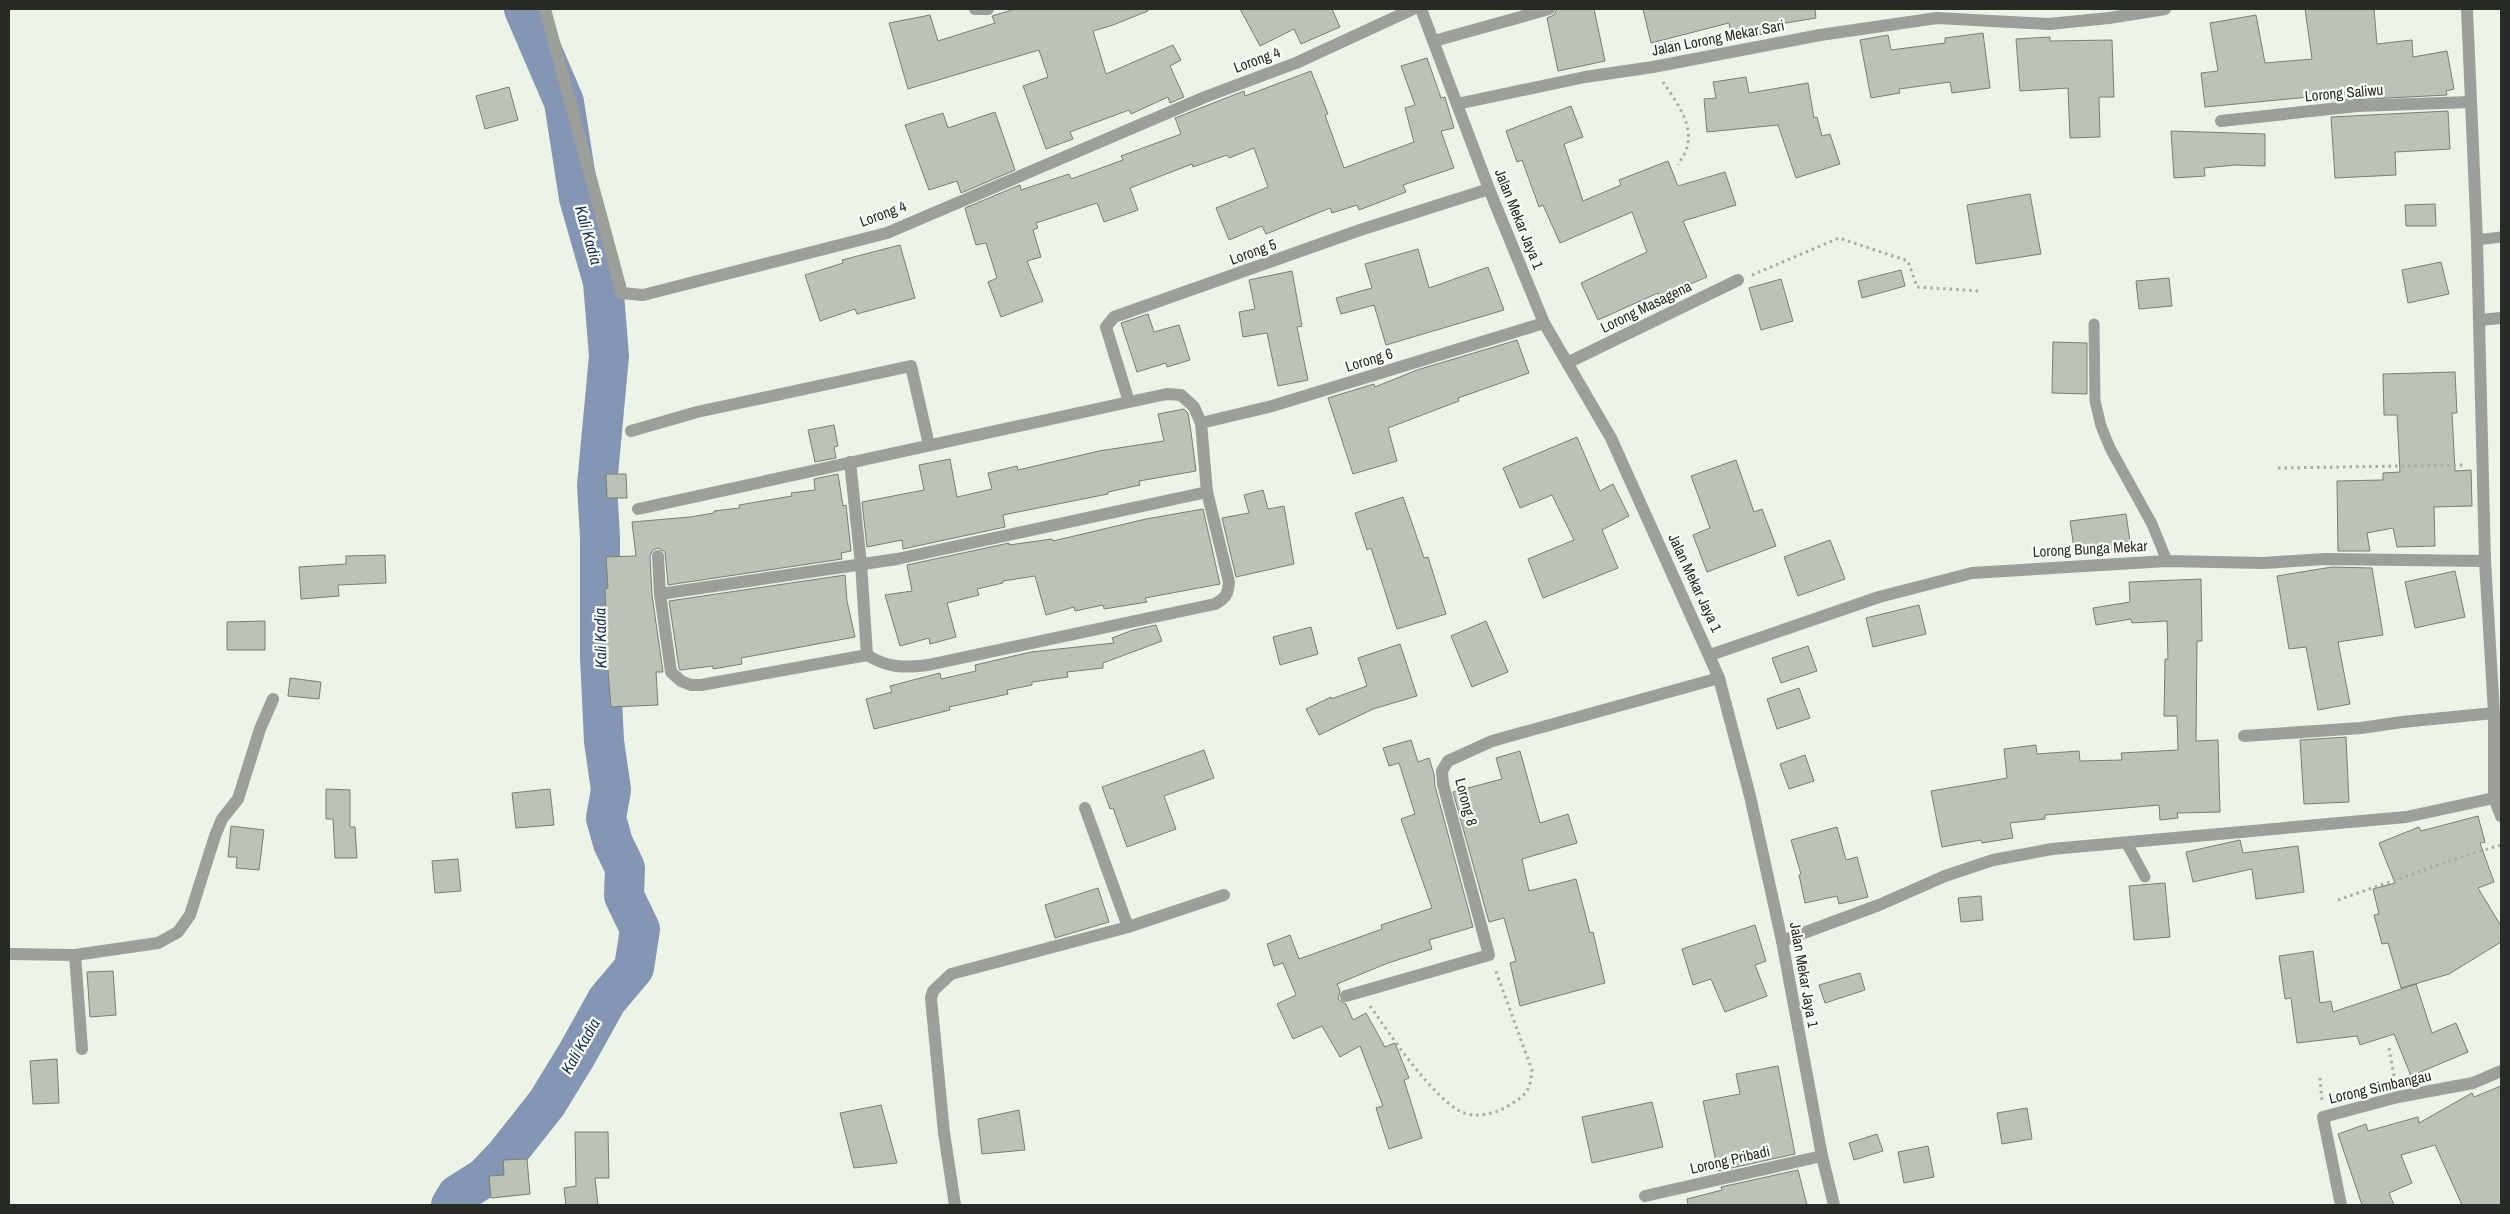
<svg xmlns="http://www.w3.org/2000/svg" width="2510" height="1214" viewBox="0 0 2510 1214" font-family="'Archivo Narrow',sans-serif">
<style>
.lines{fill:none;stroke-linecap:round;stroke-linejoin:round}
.river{stroke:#8596b4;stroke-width:40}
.building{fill:#bbc3b7;stroke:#787f74}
.path{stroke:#a6ada3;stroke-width:3;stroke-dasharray:2.5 4;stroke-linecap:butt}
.lane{stroke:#9c9f9a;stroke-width:11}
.street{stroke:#9c9f9a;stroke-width:12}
.labels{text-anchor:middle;stroke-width:4.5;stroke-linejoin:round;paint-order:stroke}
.street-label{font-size:15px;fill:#272a25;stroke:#fcfffa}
.water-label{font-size:16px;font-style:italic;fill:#162d55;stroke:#fcfffa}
</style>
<rect width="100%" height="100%" fill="#ebf4e7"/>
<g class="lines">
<!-- river -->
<polyline class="river" points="451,1205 457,1195 484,1178 506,1155 547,1103 577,1054 607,1000 634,968 640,929 624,896 625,868 613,843 606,818 611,790 604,741 600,657 600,537 597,485 609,356 603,282 579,198 564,102 524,9"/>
</g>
<!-- building -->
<g class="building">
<polygon points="1015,9 1148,9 1148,11 1113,25 1093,31 1106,74 1173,45 1181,60 1170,66 1184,97 1170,103 1168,97 1131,114 1129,110 1070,132 1073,139 1046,149 1023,86 1048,77 1039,50 908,89 889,23 930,15 938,41 995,23 992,16"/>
<polygon points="1240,9 1332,9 1340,27 1301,44 1294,29 1260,46"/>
<polygon points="1557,9 1594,9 1605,61 1558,71 1547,18 1554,15"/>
<polygon points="1643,9 1815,9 1816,18 1774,25 1776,32 1732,39 1729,23 1651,43"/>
<polygon points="2305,9 2374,9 2377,44 2412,40 2413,57 2447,51 2454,89 2446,91 2447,95 2330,101 2330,95 2205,107 2201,73 2218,71 2210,23 2256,15 2265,63 2312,59"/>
<polygon points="1983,33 1990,88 1952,93 1950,82 1899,89 1900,93 1871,98 1860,40 1888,35 1891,50 1945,43 1945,38"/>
<polygon points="2050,37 2050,41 2112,40 2114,97 2099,97 2100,137 2070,138 2068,88 2020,91 2016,39"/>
<polygon points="1427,58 1441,98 1445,97 1454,128 1441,131 1454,168 1403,185 1406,192 1359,210 1357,205 1332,213 1330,208 1266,234 1262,226 1229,240 1216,208 1268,187 1254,148 1229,158 1227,155 1193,167 1192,164 1130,188 1138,210 1104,222 1097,203 1036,223 1038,228 1033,230 1041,257 1027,261 1043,301 1001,317 988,282 997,278 986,243 976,245 965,208 1020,185 1021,190 1069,174 1071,179 1123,160 1121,156 1181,134 1175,118 1244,91 1245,96 1311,71 1328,114 1325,115 1344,168 1414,142 1405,108 1415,105 1401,66"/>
<polygon points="1746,77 1749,93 1808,83 1814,118 1817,117 1822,136 1830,134 1840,164 1796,178 1778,125 1707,132 1704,99 1716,98 1713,82"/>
<polygon points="509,87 518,120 485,129 476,96"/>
<polygon points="1571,106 1583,137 1564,144 1583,201 1621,185 1619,180 1668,161 1678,186 1725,172 1736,205 1683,221 1707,277 1660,297 1658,293 1598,320 1581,283 1647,252 1632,212 1560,243 1543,205 1539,207 1522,160 1517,162 1506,131"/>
<polygon points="2448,111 2450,149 2395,152 2396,175 2335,178 2331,117"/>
<polygon points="995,112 1015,170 961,193 957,181 929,190 905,125 943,113 948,128"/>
<polygon points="2171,131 2265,134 2265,166 2235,165 2204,168 2205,176 2174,178"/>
<polygon points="2030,194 2041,254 1976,264 1967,205"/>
<polygon points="2435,204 2436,226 2406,226 2405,205"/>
<polygon points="900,245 915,298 857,314 855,309 820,321 805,275 843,263 842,260"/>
<polygon points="1418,249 1429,288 1488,267 1504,310 1386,345 1374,305 1341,314 1336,298 1372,288 1365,264"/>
<polygon points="2441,262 2449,294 2408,303 2402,270"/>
<polygon points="1901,270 1905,286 1862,298 1858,281"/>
<polygon points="1292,271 1302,326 1297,327 1308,380 1278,386 1267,333 1243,337 1239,312 1255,309 1249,280"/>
<polygon points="2169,278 2172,306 2139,309 2136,281"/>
<polygon points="1781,279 1793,321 1761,330 1749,288"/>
<polygon points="1148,314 1154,332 1179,325 1190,360 1167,367 1166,363 1137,372 1121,323"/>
<polygon points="1517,340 1529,373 1458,398 1459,401 1388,428 1397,461 1353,474 1328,398 1374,384 1375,387 1417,370"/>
<polygon points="2053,342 2087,343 2087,394 2052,393"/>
<polygon points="2455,372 2457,413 2452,413 2455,471 2471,470 2472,506 2434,507 2435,546 2397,547 2393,528 2367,533 2370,551 2338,551 2337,481 2383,480 2383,473 2400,472 2397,415 2384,415 2383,374"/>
<polygon points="1184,409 1188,413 1191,432 1196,471 1139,481 1140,485 1108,492 1108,494 1003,515 1005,527 903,549 902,540 867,547 862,502 924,490 919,465 950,459 957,497 992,489 988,473 1017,466 1018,470 1099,451 1164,441 1158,414"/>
<polygon points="834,425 838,446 834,447 836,458 815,462 808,430"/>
<polygon points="1577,437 1600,491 1613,484 1629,516 1602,530 1618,568 1543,598 1528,559 1574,540 1552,495 1520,508 1503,468"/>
<polygon points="1736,460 1754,512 1762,509 1776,546 1707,572 1693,535 1710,528 1691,476"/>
<polygon points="606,474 626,474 627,498 607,498"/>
<polygon points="838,474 843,506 846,505 851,551 841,553 842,559 668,585 665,552 658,548 653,550 650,556 652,595 663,672 656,672 658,705 611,707 603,611 606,611 605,589 608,588 606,557 636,556 632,522 690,517 714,513 714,511 740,508 739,505 792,496 791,493 815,490 814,479"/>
<polygon points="1263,490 1268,509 1284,506 1294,564 1236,577 1222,518 1249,513 1244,495"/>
<polygon points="1403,497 1424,558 1428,557 1446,614 1397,629 1371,548 1367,550 1355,513"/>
<polygon points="1203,509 1220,584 1145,598 1147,602 1104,609 1103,605 1075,611 1074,607 1046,615 1035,576 1003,581 1003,583 977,589 979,595 947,603 956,637 930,644 929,638 900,646 885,595 912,591 907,565 1009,543 1009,545 1052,539 1053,541 1146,519"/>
<polygon points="2126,514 2131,548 2075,555 2070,521"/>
<polygon points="1830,540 1845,579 1798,596 1784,557"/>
<polygon points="385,555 386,583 338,585 339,596 301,599 299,567 346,564 346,556"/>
<polygon points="2332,567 2372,568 2383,635 2338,642 2350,704 2318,710 2306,647 2289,649 2277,576"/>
<polygon points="2455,571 2465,617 2415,628 2405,582"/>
<polygon points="845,575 847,601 855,637 741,658 742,664 713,669 713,666 680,670 679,668 669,601"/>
<polygon points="2201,579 2202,641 2197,641 2196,741 2218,740 2220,812 2177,813 2178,818 2160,820 2159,805 2045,815 2045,819 2010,823 2013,838 1982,843 1981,840 1942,847 1931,791 2007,778 2004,749 2036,745 2037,754 2079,751 2080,761 2122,760 2121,753 2178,750 2177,716 2164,716 2165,659 2168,659 2167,621 2132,623 2131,619 2096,625 2093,608 2130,602 2129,582"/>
<polygon points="1919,605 1926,634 1873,647 1866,618"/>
<polygon points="265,621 265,650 227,650 227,622"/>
<polygon points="1486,621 1508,672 1472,687 1451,636"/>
<polygon points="1156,625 1162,641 1103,663 1103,668 1067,672 1068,677 1032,682 1032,685 1007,690 1008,694 949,707 950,710 874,729 866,699 892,692 890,686 940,673 941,679 976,671 975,665 1031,652 1114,643 1112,638 1133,630"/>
<polygon points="1311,627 1318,654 1280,665 1273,637"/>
<polygon points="1400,644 1417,696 1373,709 1319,735 1306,709 1331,697 1331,699 1367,686 1358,658"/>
<polygon points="1808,646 1817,671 1781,683 1772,658"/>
<polygon points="290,678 321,682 319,699 288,696"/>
<polygon points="1799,688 1810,718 1777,729 1767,699"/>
<polygon points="2346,737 2349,802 2304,804 2300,740"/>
<polygon points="1411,740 1418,762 1429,758 1434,774 1435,786 1473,927 1429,940 1432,949 1388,963 1337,984 1340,991 1338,999 1346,1004 1353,1020 1366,1013 1385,1047 1395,1043 1409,1078 1404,1080 1422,1138 1389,1149 1376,1108 1383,1106 1360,1046 1340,1057 1322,1026 1293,1039 1277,1004 1296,995 1283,963 1274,966 1267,944 1290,935 1299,959 1382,929 1381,925 1432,908 1401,819 1415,814 1399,763 1389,766 1383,748"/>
<polygon points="1204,750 1214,778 1164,796 1176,829 1127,847 1113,808 1110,809 1102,787"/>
<polygon points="1520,751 1540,823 1568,814 1577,843 1522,859 1529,891 1576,879 1590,933 1593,932 1605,983 1520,1006 1510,963 1516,961 1504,918 1489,922 1453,792 1502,779 1496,758"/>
<polygon points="1805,755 1814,781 1789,789 1780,764"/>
<polygon points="326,789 350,790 350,827 355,827 357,858 335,858 333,819 326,819"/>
<polygon points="550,789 554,825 516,828 512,793"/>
<polygon points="2478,816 2485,842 2480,843 2494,882 2478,888 2501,926 2501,942 2449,974 2401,988 2388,943 2382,944 2374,915 2379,914 2373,889 2395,883 2379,843 2419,827 2421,831"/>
<polygon points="231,826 264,830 259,870 236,868 237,857 228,857"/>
<polygon points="1837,827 1846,860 1857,857 1868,897 1839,904 1837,896 1805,903 1799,875 1801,874 1791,840"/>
<polygon points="2240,840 2243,853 2298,846 2304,892 2256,899 2252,869 2193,882 2186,852"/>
<polygon points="458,859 461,891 435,893 432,861"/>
<polygon points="2165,883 2170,937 2134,940 2129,886"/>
<polygon points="1098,888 1109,922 1055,938 1045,905"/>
<polygon points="1981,896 1983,920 1961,922 1958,898"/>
<polygon points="1755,925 1766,961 1755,965 1767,996 1725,1012 1711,979 1693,985 1682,949"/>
<polygon points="2313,951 2320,1003 2331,1001 2333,1012 2416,984 2432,1033 2456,1023 2468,1052 2411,1076 2394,1034 2360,1045 2357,1036 2297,1043 2291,998 2285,999 2279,956"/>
<polygon points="113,971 116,1015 90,1017 87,972"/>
<polygon points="1860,973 1865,990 1825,1003 1819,985"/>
<polygon points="57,1059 59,1103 33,1104 30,1061"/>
<polygon points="1778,1066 1795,1154 1718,1171 1703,1101 1740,1094 1736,1074"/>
<polygon points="2501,1086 2501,1205 2462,1205 2435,1145 2401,1155 2412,1183 2389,1193 2394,1205 2362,1205 2338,1134 2366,1124 2368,1131 2418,1117 2419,1123 2472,1093 2474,1097"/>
<polygon points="1652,1102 1663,1147 1592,1163 1582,1117"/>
<polygon points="881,1105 897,1163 854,1168 840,1113"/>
<polygon points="2027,1108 2032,1139 2002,1144 1997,1113"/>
<polygon points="1019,1110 1025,1150 982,1154 978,1119"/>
<polygon points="575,1132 608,1132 609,1178 595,1178 598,1205 566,1205 564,1188 576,1186"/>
<polygon points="1877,1134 1883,1151 1854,1160 1849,1143"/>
<polygon points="1928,1146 1934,1177 1904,1183 1898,1152"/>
<polygon points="527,1159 530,1194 491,1198 489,1176 504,1175 503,1160"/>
<polygon points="1798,1170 1807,1205 1688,1205 1687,1199 1722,1190 1721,1187"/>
</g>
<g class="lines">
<!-- path -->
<g class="path">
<path d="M1663,82C1675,100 1694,124 1687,147C1686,153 1681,159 1678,165"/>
<polyline points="1752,275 1839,238 1908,261 1917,287 1979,291"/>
<polyline points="2278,468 2466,465"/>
<polyline points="2338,900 2464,856 2501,845"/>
<path d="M1370,1006C1390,1034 1434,1101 1464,1113C1477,1118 1497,1113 1508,1106C1526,1095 1530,1092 1532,1070L1495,969"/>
<polyline points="2389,1048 2395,1082"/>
<polyline points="2320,1078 2322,1102"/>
</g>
<!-- lane -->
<g class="lane">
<polyline points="2477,240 2501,237"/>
<polyline points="2094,324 2095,401 2101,426 2110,448 2152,524 2167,561"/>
<polyline points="2127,844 2145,877"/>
</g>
<!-- street -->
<g class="street">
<polyline points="545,9 622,293 643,295 887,233 1205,97 1296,63 1413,9"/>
<polyline points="975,9 988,9"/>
<polyline points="1421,9 1489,189 1544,323 1611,438 1719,678 1750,796 1782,941 1822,1156 1834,1205"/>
<polyline points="2467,9 2477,240 2485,561 2494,713 2494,798 2501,816"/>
<polyline points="1434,41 1549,9"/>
<polyline points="1457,104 1585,77 1653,67 1820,35 1937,18 2049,24 2109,18 2165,9"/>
<polyline points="2221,121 2357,106 2470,102"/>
<polyline points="2480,320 2501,318"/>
<polyline points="1567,363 1738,280"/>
<polyline points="1129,402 1106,327 1114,317 1360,230 1489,189"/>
<polyline points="1201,423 1272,406 1544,323"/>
<polyline points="631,431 697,412 911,366 929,445"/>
<polyline points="850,462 861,564 867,655"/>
<path d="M638,509L1129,402L1167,394L1181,395L1194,407L1201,423L1207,492L1229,582C1228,594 1226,598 1215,604L928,665C904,668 888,668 867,655L701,685H691L681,681L671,672L660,594L658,556"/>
<polyline points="660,594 897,559 1207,492"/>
<polyline points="1710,655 1879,597 1972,573 2167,561 2263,563 2325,559 2485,561"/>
<polyline points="2244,736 2361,728 2402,722 2494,713"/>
<polyline points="1085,808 1128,927"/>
<polyline points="1782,941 1879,905 1945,876 1993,860 2052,849 2406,817 2494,798"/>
<polyline points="9,954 75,955 158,943 178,932 190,915 215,836 222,819 238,799 260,729 273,699"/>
<polyline points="75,955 82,1049"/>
<polyline points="1346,996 1489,955 1443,784 1442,771 1448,761 1492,741 1719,678"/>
<polyline points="1645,1196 1822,1156"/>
<polyline points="955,1205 944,1133 931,998 933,991 951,974 1128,927 1224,895"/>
<polyline points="2341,1205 2323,1117 2398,1097 2473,1083 2501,1071"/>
</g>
</g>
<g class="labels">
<!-- street labels -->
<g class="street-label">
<text transform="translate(1718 38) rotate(-11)" y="5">Jalan Lorong Mekar Sari</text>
<text transform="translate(1257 60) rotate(-20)" y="5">Lorong 4</text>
<text transform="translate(2344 93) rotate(-5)" y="5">Lorong Saliwu</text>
<text transform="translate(883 214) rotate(-20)" y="5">Lorong 4</text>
<text transform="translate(1519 219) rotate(68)" y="5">Jalan Mekar Jaya 1</text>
<text transform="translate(1253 252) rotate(-20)" y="5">Lorong 5</text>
<text transform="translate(1646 307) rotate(-26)" y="5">Lorong Masagena</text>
<text transform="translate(1369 360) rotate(-17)" y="5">Lorong 6</text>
<text transform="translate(2090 549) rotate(-3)" y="5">Lorong Bunga Mekar</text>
<text transform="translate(1695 583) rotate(65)" y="5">Jalan Mekar Jaya 1</text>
<text transform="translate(1466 802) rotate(75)" y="5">Lorong 8</text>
<text transform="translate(1804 975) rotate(80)" y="5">Jalan Mekar Jaya 1</text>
<text transform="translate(2380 1087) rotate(-13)" y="5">Lorong Simbangau</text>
<text transform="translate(1730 1160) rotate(-13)" y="5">Lorong Pribadi</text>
</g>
<!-- water labels -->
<g class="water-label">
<text transform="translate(589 235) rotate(74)" y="6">Kali Kadia</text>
<text transform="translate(600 638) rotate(-91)" y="6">Kali Kadia</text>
<text transform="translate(580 1046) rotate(-60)" y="6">Kali Kadia</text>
</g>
</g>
<!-- border -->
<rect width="2510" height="1214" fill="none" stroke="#272a25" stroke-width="20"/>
</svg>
